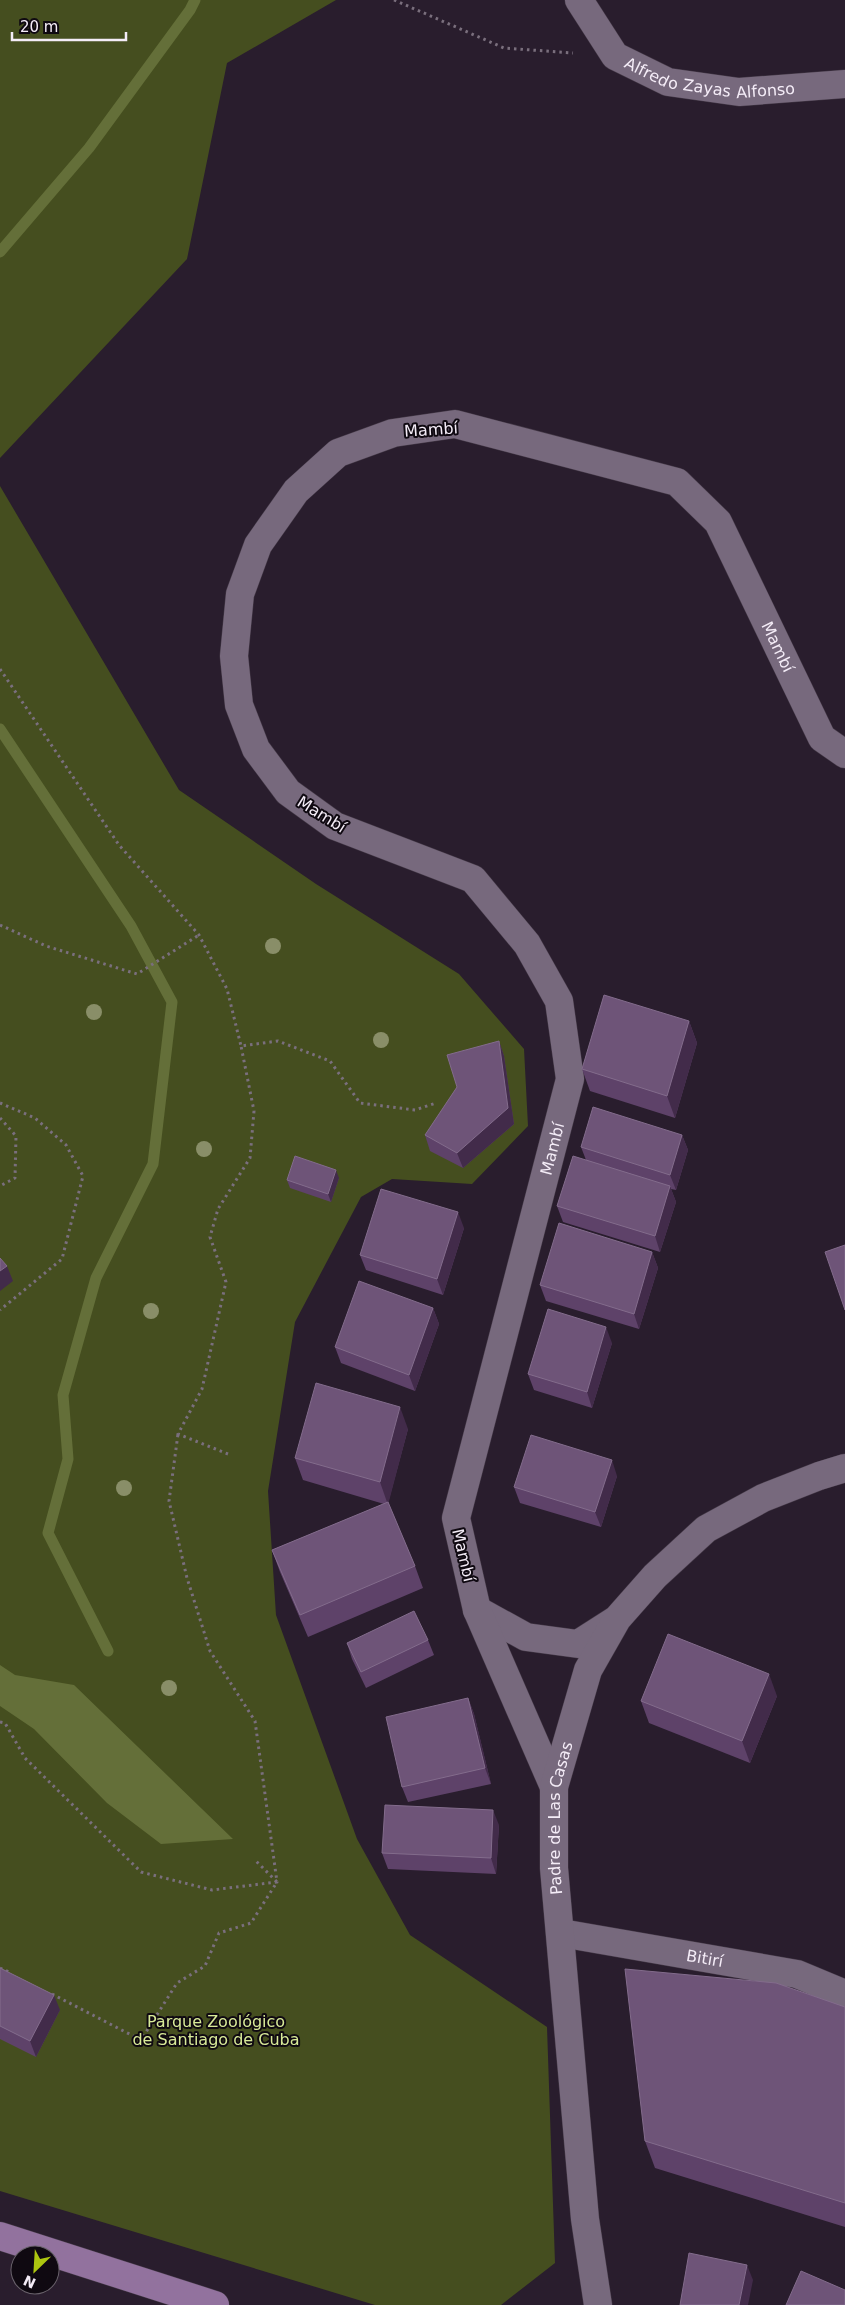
<svg xmlns="http://www.w3.org/2000/svg" width="845" height="2305" viewBox="0 0 845 2305" font-family="'DejaVu Sans',sans-serif">
<style>
.green{fill:#454e1f}
.water{fill:#646f39}
.lines{fill:none;stroke-linecap:round;stroke-linejoin:round}
.stream{stroke:#646f39;stroke-width:11}
.minor-casing{stroke:#443947;stroke-width:29}
.major-casing{stroke:#443947;stroke-width:29}
.path{stroke:#7a6f7d;stroke-width:3;stroke-dasharray:2.5 4;stroke-linecap:butt}
.minor{stroke:#77697d;stroke-width:28}
.major{stroke:#92729e;stroke-width:28}
.tree{fill:#898e68}
.wall{fill:#5e4269}
.shaded-wall{fill:#422b4a}
.building{fill:#6e5478;stroke:#836c8c}
.labels{text-anchor:middle;stroke-width:4;stroke-linejoin:round;paint-order:stroke}
.street-label{font-size:16px;fill:#f4ecf7;stroke:#0f0911}
.park-label{font-size:16px;fill:#d8ea98;stroke:#0f0911}
</style>
<rect width="100%" height="100%" fill="#291d2d"/>
<!-- green -->
<g class="green">
<polygon points="0,0 336,0 227,63 187,259 0,458"/>
<polygon points="0,486 179,790 316,884 459,974 524,1049 528,1126 472,1184 392,1179 361,1197 295,1322 268,1491 276,1615 357,1839 410,1935 547,2027 555,2263 501,2305 375,2305 0,2191"/>
</g>
<!-- water -->
<polygon class="water" points="0,1665 15,1675 74,1685 233,1839 161,1844 107,1803 34,1729 0,1706"/>
<g class="lines">
<!-- stream -->
<g class="stream">
<polyline points="0,252 89,148 190,10 195,0"/>
<polyline points="0,729 131,926 172,1002 153,1164 96,1278 63,1395 68,1459 48,1533 108,1651"/>
</g>
<!-- minor casing -->
<g class="minor-casing">
<g id="minor">
<path id="s1" d="M579,0L615,56L668,82L739,92L845,84"/>
<polyline points="477,1610 526,1637 578,1644 614,1621"/>
<path id="s2" d="M554,1787L477,1610L456,1518L570,1079L559,1001L527,944L473,879L335,826L288,792L256,749L239,705L234,656L240,594L258,545L296,491L338,453L393,433L455,424L677,482L718,522L822,738L845,754"/>
<path id="s3" d="M561,1933L797,1974L845,1994"/>
<path id="s4" d="M598,2305L585,2219L554,1868V1787L588,1670L617,1619L655,1576L706,1529L763,1498L819,1476L845,1468"/>
</g>
</g>
<!-- major casing -->
<g class="major-casing">
<polyline id="major" points="0,2236 215,2305"/>
</g>
<!-- path -->
<g class="path">
<polyline points="394,0 504,48 573,53"/>
<polyline points="0,669 119,845 199,935 227,989 241,1046 278,1041 330,1061 360,1103 415,1110 436,1103"/>
<polyline points="0,925 46,946 137,974 199,935"/>
<polyline points="0,1103 35,1118 66,1145 83,1176 62,1259 0,1310"/>
<polyline points="0,1118 16,1136 15,1178 0,1186"/>
<polyline points="228,1454 178,1434 202,1389 226,1282 210,1237 218,1209 250,1158 254,1111 241,1046"/>
<polyline points="0,1722 5,1723 25,1758 141,1872 212,1890 277,1882 255,1721 210,1651 187,1578 169,1501 178,1434"/>
<polyline points="0,1968 11,1973"/>
<polyline points="52,1994 141,2040 177,1983 205,1966 219,1933 251,1923 277,1882 255,1860"/>
</g>
<!-- minor -->
<use href="#minor" class="minor"/>
<!-- major -->
<use href="#major" class="major"/>
</g>
<!-- trees -->
<g class="tree">
<circle cx="273" cy="946" r="8"/>
<circle cx="94" cy="1012" r="8"/>
<circle cx="381" cy="1040" r="8"/>
<circle cx="204" cy="1149" r="8"/>
<circle cx="151" cy="1311" r="8"/>
<circle cx="124" cy="1488" r="8"/>
<circle cx="169" cy="1688" r="8"/>
</g>
<!-- wall -->
<g class="wall">
<polygon points="689,1021 697,1043 675,1118 590,1091 582,1069"/>
<polygon points="499,1041 504,1056 514,1124 463,1168 430,1151 425,1135"/>
<polygon points="682,1135 688,1150 676,1190 671,1189 676,1202 660,1252 563,1222 557,1206 586,1160 581,1147"/>
<polygon points="339,1178 331,1202 290,1188 287,1180"/>
<polygon points="464,1228 443,1295 366,1270 360,1255"/>
<polygon points="652,1252 658,1268 639,1329 546,1301 540,1285"/>
<polygon points="433,1308 439,1324 415,1391 341,1363 335,1347"/>
<polygon points="612,1343 592,1408 534,1390 528,1374"/>
<polygon points="408,1429 388,1503 415,1566 423,1588 308,1637 280,1572 272,1550 384,1504 303,1480 295,1458"/>
<polygon points="617,1476 601,1527 520,1503 514,1487"/>
<polygon points="428,1640 434,1655 366,1688 352,1659 347,1643"/>
<polygon points="777,1696 750,1763 649,1723 641,1701"/>
<polygon points="468,1698 474,1714 491,1784 408,1802 402,1787"/>
<polygon points="499,1825 496,1874 388,1869 382,1853"/>
<polygon points="0,1968 60,2010 36,2057 0,2039"/>
<polygon points="845,2007 845,2227 655,2168 645,2141"/>
</g>
<!-- shaded-wall -->
<g class="shaded-wall">
<polygon points="689,1021 697,1043 675,1118 667,1096"/>
<polygon points="499,1041 504,1056 514,1124 463,1168 457,1153"/>
<polygon points="682,1135 688,1150 676,1190 670,1175"/>
<polygon points="336,1170 339,1178 331,1202 328,1194"/>
<polygon points="670,1186 676,1202 660,1252 655,1236"/>
<polygon points="458,1212 464,1228 443,1295 437,1279"/>
<polygon points="652,1252 658,1268 639,1329 634,1314"/>
<polygon points="7,1266 13,1281 0,1291 0,1271"/>
<polygon points="433,1308 439,1324 415,1391 409,1375"/>
<polygon points="606,1327 612,1343 592,1408 587,1392"/>
<polygon points="400,1407 408,1429 388,1505 380,1482"/>
<polygon points="612,1460 617,1476 601,1527 595,1512"/>
<polygon points="769,1674 777,1696 750,1763 742,1741"/>
<polygon points="468,1698 474,1714 491,1784 485,1768"/>
<polygon points="493,1810 499,1825 496,1874 491,1858"/>
<polygon points="54,1995 60,2010 36,2057 30,2041"/>
<polygon points="747,2265 753,2280 748,2305 739,2305"/>
</g>
<!-- building -->
<g class="building">
<polygon points="604,995 689,1021 667,1096 582,1069"/>
<polygon points="499,1041 508,1108 457,1153 425,1135 457,1087 447,1055"/>
<polygon points="593,1107 682,1135 670,1175 581,1147"/>
<polygon points="295,1156 336,1170 328,1194 287,1180"/>
<polygon points="573,1156 670,1186 655,1236 557,1206"/>
<polygon points="381,1189 458,1212 437,1279 360,1255"/>
<polygon points="559,1223 652,1252 634,1314 540,1285"/>
<polygon points="845,1245 845,1310 825,1252"/>
<polygon points="0,1258 7,1266 0,1271"/>
<polygon points="359,1281 433,1308 409,1375 335,1347"/>
<polygon points="548,1309 606,1327 587,1392 528,1374"/>
<polygon points="316,1383 400,1407 380,1482 295,1458"/>
<polygon points="531,1435 612,1460 595,1512 514,1487"/>
<polygon points="388,1502 415,1566 300,1615 272,1550"/>
<polygon points="414,1611 428,1640 361,1672 347,1643"/>
<polygon points="668,1634 769,1674 742,1741 641,1701"/>
<polygon points="468,1698 485,1768 402,1787 386,1717"/>
<polygon points="385,1805 493,1810 491,1858 382,1853"/>
<polygon points="0,1968 54,1995 30,2041 0,2026"/>
<polygon points="625,1969 776,1983 845,2007 845,2203 645,2141"/>
<polygon points="689,2253 747,2265 739,2305 680,2305"/>
<polygon points="801,2271 845,2290 845,2305 786,2305"/>
</g>
<g class="labels">
<!-- street labels -->
<g class="street-label">
<text dy="6" stroke="none"><textPath href="#s1" startOffset="166">Alfredo Zayas Alfonso</textPath></text>
<text transform="translate(431 429) rotate(-4)" y="6">Mambí</text>
<text dy="6" stroke="none"><textPath href="#s2" startOffset="2109">Mambí</textPath></text>
<text transform="translate(322 814) rotate(32)" y="6">Mambí</text>
<text dy="6" stroke="none"><textPath href="#s2" startOffset="669">Mambí</textPath></text>
<text transform="translate(464 1555) rotate(77)" y="6">Mambí</text>
<text dy="6" stroke="none"><textPath href="#s4" startOffset="490">Padre de Las Casas</textPath></text>
<text dy="6" stroke="none"><textPath href="#s3" startOffset="146">Bitirí</textPath></text>
</g>
<!-- park labels -->
<g class="park-label">
<text x="216" y="2027">Parque Zoológico<tspan x="216" dy="18">de Santiago de Cuba</tspan></text>
</g>
</g>
<!-- north arrow -->
<g transform="translate(35 2270) rotate(205)"><circle r="24" fill="#0f0911" stroke="#6b646d"/>
<path d="M0-4L9 19L0 12L-9 19Z" fill="#adc610"/>
<text y="-8" font-size="14" font-weight="bold" text-anchor="middle" fill="#f4ecf7">N</text>
</g>
<!-- scale -->
<path d="M12 32v8h114v-8" fill="none" stroke="#f4ecf7" stroke-width="2.5"/>
<text x="20" y="32" font-size="15" fill="#f4ecf7" stroke="#0f0911" stroke-width="4" paint-order="stroke">20 m</text>
</svg>
